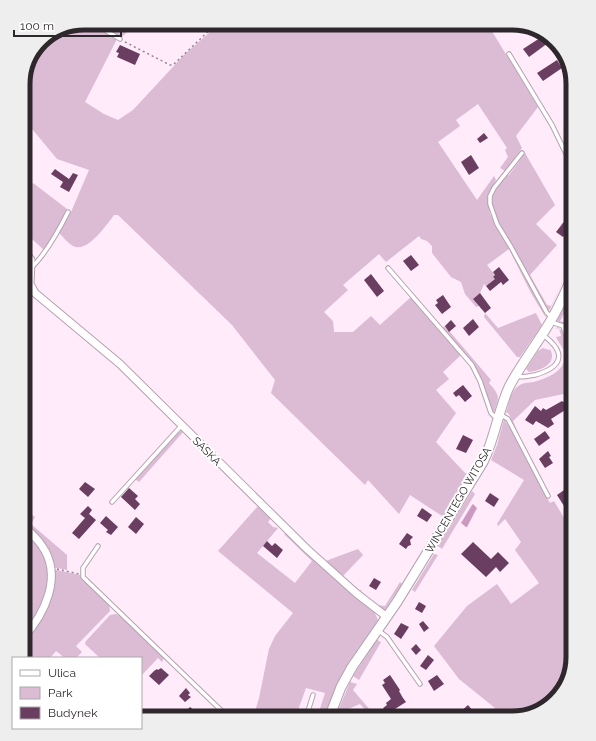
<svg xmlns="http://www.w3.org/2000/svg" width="596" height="741" viewBox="0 0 596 741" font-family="Raleway,sans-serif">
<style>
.green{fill:#dcbbd4}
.water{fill:#cc9ac1}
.building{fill:#6a3e61}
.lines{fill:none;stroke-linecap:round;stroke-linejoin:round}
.lane-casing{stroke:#b4a2af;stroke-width:5.5}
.street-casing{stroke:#b4a2af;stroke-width:9}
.secondary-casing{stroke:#b4a2af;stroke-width:11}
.path{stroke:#948690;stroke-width:1.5;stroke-dasharray:2 3;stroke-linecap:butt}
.lane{stroke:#fff;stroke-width:3.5}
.street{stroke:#fff;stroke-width:7}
.secondary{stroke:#fff;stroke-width:9}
.labels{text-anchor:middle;stroke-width:4;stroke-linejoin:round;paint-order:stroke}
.street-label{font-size:11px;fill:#2e272c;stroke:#fff}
.rim{fill:none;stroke:#2e272c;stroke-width:5}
</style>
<rect width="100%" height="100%" fill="#ffebfa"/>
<!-- green -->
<g class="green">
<path d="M84,23H90L117,39L85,102L104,114L118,120L133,110L184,55L220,23H487L538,107L516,136L522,148L505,171L500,168L508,157L505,150L507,148L478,104L456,120L460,126L438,142L477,200L494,176L496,180L488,196V204L490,214L495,225L510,248L541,305L546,318L531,293L509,249L487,265L495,275L493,277L495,279L486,286L484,284L480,293L474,298L479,306L476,307L465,294L461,282L451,277L432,253V246L427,241L421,239L419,236L386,262L379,254L343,285L348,290L324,312L333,321L334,332H353L371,316L380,325L411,297L461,355L443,372L449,379L436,390L456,413L436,442L465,473H467L463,480L464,482L441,521H439L442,516L410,495L399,514L368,480L365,485L271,393L275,380L232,325L118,215H114C107,224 87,254 73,246C68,243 63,237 59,233L71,212L89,170L57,159L23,118V79L43,38Z"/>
<polygon points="96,23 136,23 121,38"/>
<path d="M525,153L555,205L536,224L557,245L530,275L547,305L551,306L573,260L549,311L545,307C534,287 524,267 513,247C505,232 491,217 492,199C492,191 502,182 506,176L509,175Z"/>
<polygon points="33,183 67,209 60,225 44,250 23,231 23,196"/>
<path d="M573,288V300H572L560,321L572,324C567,325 561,325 557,321Z"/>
<path d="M414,294L442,328L445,326L491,380L489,383C501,397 499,396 494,413L491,409L481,380L473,365L413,295Z"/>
<polygon points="485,313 498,328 536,313 542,325 520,357 517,357 484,317"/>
<path d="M558,327L562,331L568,351L573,348V392L535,400L513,421L518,433L517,434L509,414L506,412C509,404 511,392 517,387C523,382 528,383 534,382C548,378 569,370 564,351C562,346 558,342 556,337L561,336L559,328L555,329Z"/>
<path d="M543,348L549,350L550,349C558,363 541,371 529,372L526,369L538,351Z"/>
<polygon points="504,419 509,426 547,498 550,503 554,501 573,533 573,658 565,687 546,708 513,718 489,718 495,708 459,679 434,646 467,606 497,584 511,604 539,583 515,550 521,542 505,519 498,526 497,524 524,480 491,460 497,445"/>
<polygon points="181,431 184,431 139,482 135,479 179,432"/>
<polygon points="472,491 475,494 442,549 438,546"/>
<polygon points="259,505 272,517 268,522 273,527 278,528 257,553 295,583 312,561 284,534 287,533 373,609 378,620 348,663 323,718 317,718 325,693 306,688 296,716 300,718 253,718 259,698 269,649 275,636 293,613 218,551"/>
<polygon points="23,509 35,517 31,524 67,555 67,570 52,567 23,524"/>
<polygon points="23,529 35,539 47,558 50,577 42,608 23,635"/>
<polygon points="358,549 363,555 343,576 359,590 362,590 359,592 323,562"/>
<polygon points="434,554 438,555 415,592 412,590"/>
<polygon points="52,569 80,575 83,580 109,605 110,611 76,646 82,652 76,658 65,658 56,651 50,658 23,658 23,641 38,622"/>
<polygon points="400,582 402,584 384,611 368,598 366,596 377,605 385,606"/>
<polygon points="116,614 122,617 164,658 162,662 158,658 141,676 141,658 100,658 85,644 86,641 110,615"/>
<polygon points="377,640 381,642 359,680 353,676"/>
<polygon points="350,682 357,684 353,690 377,718 372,718 360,704 346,710 342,718 335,718"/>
</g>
<!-- water -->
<polygon class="water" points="473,504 477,508 467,527 466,527 461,523 472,505"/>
<!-- building -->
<g class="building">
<polygon points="543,36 548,43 529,57 523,49"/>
<polygon points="120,45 140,54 135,65 117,57 119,53 116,52"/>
<polygon points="557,60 562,68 543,81 537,73"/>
<polygon points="484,133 488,138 480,143 477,139"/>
<polygon points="471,155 479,168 469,175 461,162"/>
<polygon points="55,169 69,179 73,173 78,175 69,192 60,187 63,182 51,174"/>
<polygon points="566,219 573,224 563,237 556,232"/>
<polygon points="411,255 419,265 411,271 403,261"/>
<polygon points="499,267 509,280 503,285 501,282 490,291 486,286 495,279 493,277 495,275 493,272"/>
<polygon points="371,274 384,291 377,297 364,280"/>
<polygon points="480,293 491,308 485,313 473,299"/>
<polygon points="443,295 451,307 442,314 435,305 438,303 436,300"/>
<polygon points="473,319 479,327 469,336 463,328"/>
<polygon points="451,320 456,326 449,332 445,326"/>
<polygon points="463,385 472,396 465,402 459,395 456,397 453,393"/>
<polygon points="562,401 563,402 565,401 570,407 551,419 554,424 548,428 536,421 533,425 525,420 535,406 541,411 543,408 546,410"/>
<polygon points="545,431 550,438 539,446 534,439"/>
<polygon points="463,435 473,440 466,453 456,449"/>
<polygon points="548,451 551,456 549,457 553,463 545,468 539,459"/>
<polygon points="85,482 95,489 88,497 79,489"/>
<polygon points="129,488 138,496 135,499 140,504 135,510 121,497"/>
<polygon points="567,488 573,497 573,499 564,506 557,495"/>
<polygon points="490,493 499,499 494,507 485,501"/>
<polygon points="88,506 92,510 89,514 96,520 79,539 72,533 85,518 80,514"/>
<polygon points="422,508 432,515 427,522 417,516"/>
<polygon points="106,516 118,527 111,535 106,532 108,530 100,523"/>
<polygon points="136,517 144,524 136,534 128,527"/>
<polygon points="407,533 413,537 410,540 411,545 408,546 406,549 399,544"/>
<polygon points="267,541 272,546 275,543 283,550 277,558 263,546"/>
<polygon points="473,542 491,559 498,552 509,563 500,572 496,567 486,577 461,554"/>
<polygon points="374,578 381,582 376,590 369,586"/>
<polygon points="419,602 426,606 422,613 415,609"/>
<polygon points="423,621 429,628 424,632 419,624"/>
<polygon points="401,623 409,627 401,639 394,634"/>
<polygon points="416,644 421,650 416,655 411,649"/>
<polygon points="428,655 434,660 426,670 420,666"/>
<polygon points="161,668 169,675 159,685 149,676 154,671 157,669 158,670"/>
<polygon points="390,675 400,690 399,691 403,698 406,702 387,714 383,708 387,705 386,703 391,699 382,685 385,683 383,680"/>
<polygon points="437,675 444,684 434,691 428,681"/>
<polygon points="186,688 190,693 188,695 191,697 185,702 179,696"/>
<polygon points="468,705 473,711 471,713 470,717 462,718 458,714"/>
<polygon points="190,707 195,711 189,717 184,713"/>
</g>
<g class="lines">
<!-- lane casing -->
<g class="lane-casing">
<g id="lane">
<polyline points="93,23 120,39"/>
<polyline points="509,54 552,125 573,168"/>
<polyline points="522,153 494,188 490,196 490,204 497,224 511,247 547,313 552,317"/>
<path d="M31,268C46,254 59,230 68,212"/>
<polyline points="388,268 472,365 480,381 491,413 494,416 498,417"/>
<polyline points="551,322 563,326 573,327"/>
<polyline points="563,326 570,348"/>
<path d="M516,376C523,378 528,376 535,375C563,367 567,353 543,335"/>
<polyline points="501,415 508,419 548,496"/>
<polyline points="112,502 182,425"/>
<polyline points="98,546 83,568 83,577 229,718"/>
<polyline points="379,631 387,637 420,684"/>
<polyline points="308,718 308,711 313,695"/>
</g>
</g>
<!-- street casing -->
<g class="street-casing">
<g id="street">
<polyline points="23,249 31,260 30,284 35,293 120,364 307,549 356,593 387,617"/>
<path d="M23,638C45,614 63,576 42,546C37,538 30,532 23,526"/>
</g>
</g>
<!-- secondary casing -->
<g class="secondary-casing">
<path id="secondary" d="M329,718L341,687L352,667L397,602L483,462C495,438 498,411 509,387C521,364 537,344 550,322C559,307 566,291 573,275"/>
</g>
<!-- path -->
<g class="path">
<polyline points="125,42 170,65 173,65 217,23"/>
<polyline points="57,569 79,574"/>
</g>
<!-- lane -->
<use href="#lane" class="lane"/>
<!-- street -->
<use href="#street" class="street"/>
<!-- secondary -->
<use href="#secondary" class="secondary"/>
</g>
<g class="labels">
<!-- street labels -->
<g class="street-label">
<text transform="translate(207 451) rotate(45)" y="4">SASKA</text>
<text transform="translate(458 500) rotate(-60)" y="4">WINCENTEGO WITOSA</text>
</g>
</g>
<!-- crop -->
<path d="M0 0H596V741H0ZM84 30H512A54 54 0 0 1 566 84V657A54 54 0 0 1 512 711H84A54 54 0 0 1 30 657V84A54 54 0 0 1 84 30Z" fill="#eee" fill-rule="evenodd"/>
<path class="rim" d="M84 30H512A54 54 0 0 1 566 84V657A54 54 0 0 1 512 711H84A54 54 0 0 1 30 657V84A54 54 0 0 1 84 30Z"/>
<!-- legend -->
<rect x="12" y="657" width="130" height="72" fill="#ffffff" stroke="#aba9ab"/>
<rect x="20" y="670" width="20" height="6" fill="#ffffff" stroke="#aba9ab"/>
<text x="48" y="677" font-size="12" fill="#2e272c">Ulica</text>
<rect x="20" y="687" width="20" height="12" fill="#dcbbd4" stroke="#aba9ab"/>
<text x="48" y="697" font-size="12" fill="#2e272c">Park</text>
<rect x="20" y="707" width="20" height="12" fill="#6a3e61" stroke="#aba9ab"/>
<text x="48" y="717" font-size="12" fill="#2e272c">Budynek</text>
<!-- scale -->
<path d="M14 30v6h107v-6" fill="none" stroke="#2e272c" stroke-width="2"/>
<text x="20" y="30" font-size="12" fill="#2e272c" stroke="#ffffff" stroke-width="3" paint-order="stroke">100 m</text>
</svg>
